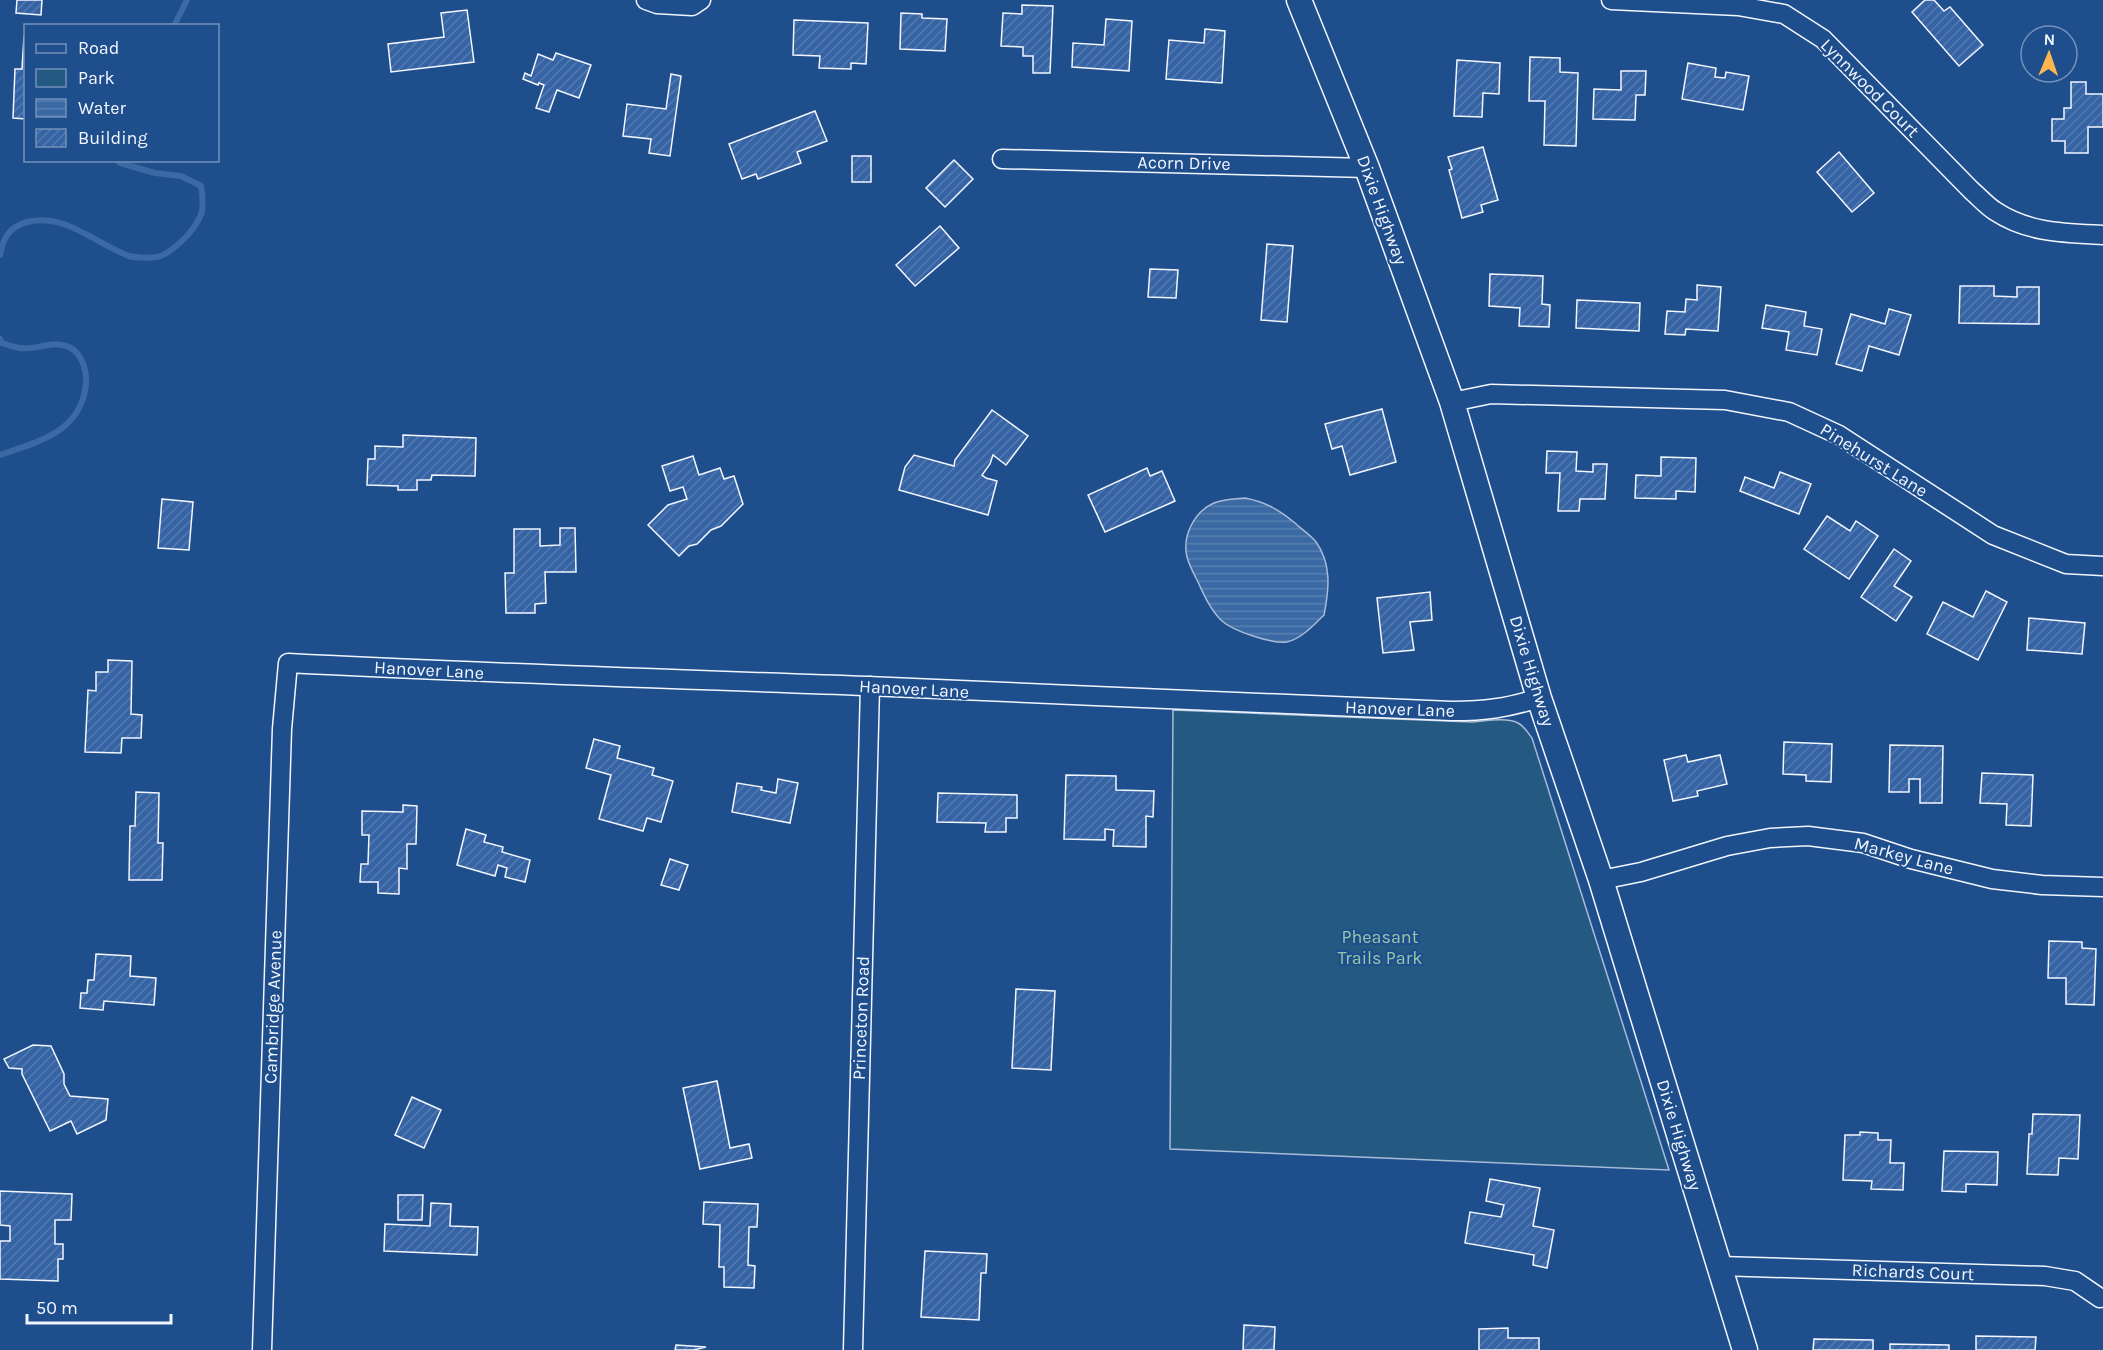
<svg xmlns="http://www.w3.org/2000/svg" width="2103" height="1350" viewBox="0 0 2103 1350" font-family="Karla,sans-serif">
<style>
.green{fill:#245a82;stroke:#a8bbd7;stroke-width:1.5}
.water{fill:url(#water-rules);stroke:#a8bbd7;stroke-width:1.5}
.lines{fill:none;stroke-linecap:round;stroke-linejoin:round}
.stream{stroke:#3b69a3;stroke-width:6}
.building{fill:url(#building-hatch);stroke:#f2f6ff;stroke-width:1.5}
.minor-casing{stroke:#f2f6ff;stroke-width:21}
.secondary-casing{stroke:#f2f6ff;stroke-width:27}
.minor{stroke:#1f4e8c;stroke-width:18}
.secondary{stroke:#1f4e8c;stroke-width:24}
.labels{text-anchor:middle;stroke-width:4.5;stroke-linejoin:round;paint-order:stroke}
.street-label{font-size:18px;fill:#f2f6ff;stroke:#1f4e8c}
.park-label{font-size:18px;fill:#97c8a6;stroke:#1f4e8c}
</style>
<defs>
<pattern id="water-rules" width="6" height="5" patternUnits="userSpaceOnUse" patternTransform="scale(1.5)"><rect width="6" height="5" fill="#3b69a3"/><path d="M0 2.5h6" fill="none" stroke="#587fb1"/></pattern>
<pattern id="building-hatch" width="6" height="6" patternUnits="userSpaceOnUse" patternTransform="scale(1.5)"><rect width="6" height="6" fill="#3563a3"/><path d="M-1 1l2-2M0 6l6-6M5 7l2-2" fill="none" stroke="#537ab1"/></pattern>
</defs>
<rect width="100%" height="100%" fill="#1f4e8c"/>
<!-- green -->
<path class="green" d="M1173,710L1472,722C1485,721 1506,717 1518,723C1524,726 1528,733 1532,738L1669,1170L1170,1149Z"/>
<!-- water -->
<path class="water" d="M1245,498C1266,502 1279,510 1295,523C1301,529 1311,535 1316,542C1332,564 1329,590 1324,615C1314,625 1301,639 1287,642C1272,644 1233,631 1222,621C1211,611 1204,595 1198,582C1194,574 1189,565 1187,557C1182,536 1194,512 1214,503C1224,499 1234,499 1245,498Z"/>
<g class="lines">
<!-- stream -->
<g class="stream">
<polyline points="174,26 187,0"/>
<path d="M0,255C3,238 9,227 27,222C64,212 96,244 129,256C136,258 150,258 157,257C167,255 180,243 187,236C203,217 205,210 201,186L181,176L155,173L120,163L117,160"/>
<path d="M0,339L2,343C7,345 14,347 20,348C37,351 57,337 74,350C83,358 87,372 86,384C81,432 40,441 0,455"/>
</g>
</g>
<!-- building -->
<g class="building">
<polygon points="17,0 42,0 41,15 16,13"/>
<polygon points="1925,0 1934,0 1944,11 1950,7 1983,45 1959,66 1912,12"/>
<polygon points="1022,5 1053,6 1050,73 1033,73 1033,56 1023,56 1023,47 1001,46 1003,13 1022,14"/>
<polygon points="467,10 474,62 391,72 388,44 444,37 441,13"/>
<polygon points="901,13 922,14 922,18 947,19 945,51 900,49"/>
<polygon points="1106,19 1132,21 1129,71 1072,67 1073,43 1104,45"/>
<polygon points="794,20 868,23 866,64 851,63 851,69 819,68 820,56 793,55"/>
<polygon points="1205,29 1225,31 1222,83 1166,79 1169,40 1204,43"/>
<polygon points="24,36 26,119 13,118 15,69 22,69"/>
<polygon points="556,53 591,65 579,98 557,90 549,112 536,108 544,85 539,83 538,85 523,79 525,73 531,76 538,54 553,60"/>
<polygon points="1530,57 1560,58 1560,72 1578,73 1576,146 1544,145 1545,101 1529,101"/>
<polygon points="1457,60 1500,63 1499,94 1483,93 1482,117 1454,116"/>
<polygon points="1688,63 1716,68 1715,77 1725,78 1726,72 1749,76 1743,110 1682,99"/>
<polygon points="1621,71 1646,71 1645,95 1636,95 1635,120 1593,119 1594,89 1621,90"/>
<polygon points="671,74 681,76 670,156 649,153 651,139 623,136 627,104 666,109"/>
<polygon points="2071,82 2086,82 2086,94 2103,94 2103,127 2088,127 2088,153 2065,153 2065,141 2052,141 2052,119 2064,119 2064,108 2071,108"/>
<polygon points="815,111 827,141 797,152 801,163 758,179 756,174 742,179 729,144"/>
<polygon points="1483,147 1498,200 1481,205 1483,212 1462,218 1449,170 1452,169 1448,157"/>
<polygon points="1839,152 1874,193 1852,212 1817,172"/>
<rect x="852" y="156" width="19" height="26"/>
<polygon points="954,160 973,179 945,207 926,188"/>
<polygon points="940,226 959,248 915,286 896,265"/>
<polygon points="1267,244 1293,246 1287,322 1261,320"/>
<polygon points="1150,269 1178,270 1176,298 1148,297"/>
<polygon points="1490,274 1543,276 1542,304 1550,305 1549,327 1519,326 1520,308 1489,306"/>
<polygon points="1697,285 1721,287 1718,331 1686,329 1685,335 1665,334 1667,311 1685,312 1686,299 1697,300"/>
<polygon points="1960,286 1994,286 1994,296 2017,297 2017,287 2039,287 2039,324 1959,323"/>
<polygon points="1577,300 1640,303 1639,331 1576,328"/>
<polygon points="1766,305 1806,312 1804,326 1822,329 1817,355 1786,350 1789,332 1762,328"/>
<polygon points="1889,309 1911,315 1899,355 1869,346 1862,371 1836,364 1851,314 1885,324"/>
<polygon points="1382,409 1396,462 1350,475 1342,446 1332,449 1325,424"/>
<polygon points="992,410 1028,436 1006,465 993,455 990,464 982,475 986,478 997,481 988,515 899,490 905,467 914,455 954,466 955,460"/>
<polygon points="403,435 476,438 475,476 432,475 431,480 417,480 417,490 398,490 398,486 367,485 368,459 375,459 375,446 403,447"/>
<polygon points="1547,451 1577,452 1576,471 1593,472 1593,464 1607,464 1605,499 1580,499 1579,511 1558,511 1560,473 1546,473"/>
<polygon points="693,456 699,475 720,468 724,479 734,476 743,504 721,526 711,530 697,544 689,546 679,556 648,525 668,505 687,499 683,487 670,491 662,466"/>
<polygon points="1661,457 1696,458 1695,492 1676,491 1676,499 1635,498 1636,475 1661,476"/>
<polygon points="1147,468 1150,476 1162,471 1175,501 1105,532 1088,495"/>
<polygon points="1780,472 1811,484 1799,514 1740,491 1745,477 1774,488"/>
<polygon points="162,499 193,502 189,550 158,548"/>
<polygon points="1827,516 1850,531 1856,521 1878,536 1849,579 1804,549"/>
<polygon points="560,528 575,528 576,572 545,572 546,603 535,604 535,613 506,613 505,573 514,573 514,529 540,529 540,546 560,545"/>
<polygon points="1894,549 1911,561 1894,586 1912,597 1896,621 1861,597"/>
<polygon points="1986,591 2007,602 1978,660 1927,634 1943,602 1973,617"/>
<polygon points="1430,592 1432,620 1410,622 1414,650 1383,653 1377,598"/>
<polygon points="2029,618 2085,623 2082,654 2027,650"/>
<polygon points="108,660 132,661 131,714 142,715 141,738 122,738 121,753 85,752 88,690 96,691 96,672 108,672"/>
<polygon points="594,739 620,746 617,758 654,768 652,775 673,781 661,822 647,818 643,831 599,819 611,775 586,768"/>
<polygon points="1784,742 1832,744 1831,782 1806,781 1806,775 1783,774"/>
<polygon points="1890,745 1943,746 1942,803 1920,803 1920,779 1909,779 1909,792 1889,792"/>
<polygon points="1686,755 1688,762 1720,755 1727,784 1697,791 1698,796 1673,801 1664,760"/>
<polygon points="1982,773 2033,775 2031,826 2006,825 2007,804 1980,803"/>
<polygon points="1066,775 1116,776 1116,790 1154,791 1153,817 1146,816 1146,847 1113,846 1114,830 1105,829 1105,840 1064,839"/>
<polygon points="778,779 798,783 790,823 732,812 737,783 762,787 761,790 776,793"/>
<polygon points="136,792 159,793 158,843 163,843 162,880 129,880 130,826 135,826"/>
<polygon points="938,793 1017,795 1017,818 1006,818 1006,832 985,832 986,823 937,822"/>
<polygon points="403,805 417,806 416,844 407,844 407,869 399,868 399,894 378,893 378,882 360,882 361,864 368,864 369,835 362,835 362,811 403,812"/>
<polygon points="466,829 486,835 484,842 503,847 502,852 530,860 525,882 505,877 507,868 498,865 495,876 457,865"/>
<polygon points="670,859 688,865 679,890 661,885"/>
<polygon points="2049,941 2082,942 2082,948 2096,949 2094,1005 2066,1004 2066,978 2048,978"/>
<polygon points="96,954 131,956 130,976 156,978 154,1005 104,1001 103,1010 80,1008 81,993 87,993 88,980 94,980"/>
<polygon points="1016,989 1055,991 1051,1070 1012,1068"/>
<polygon points="33,1045 51,1046 64,1074 64,1084 70,1096 108,1099 106,1120 77,1134 71,1121 50,1131 22,1074 22,1069 9,1068 4,1059"/>
<polygon points="717,1081 730,1148 749,1144 752,1158 700,1169 683,1088"/>
<polygon points="412,1097 441,1110 424,1148 395,1135"/>
<polygon points="2033,1114 2080,1115 2078,1159 2059,1158 2058,1175 2027,1174 2029,1134 2032,1134"/>
<polygon points="1860,1132 1878,1133 1878,1140 1891,1140 1890,1163 1904,1163 1903,1190 1871,1189 1872,1181 1843,1180 1845,1135 1860,1135"/>
<polygon points="1944,1151 1998,1152 1997,1185 1966,1184 1966,1192 1942,1191"/>
<polygon points="1490,1179 1540,1188 1533,1226 1554,1230 1547,1268 1533,1265 1534,1255 1465,1243 1470,1212 1501,1217 1504,1205 1486,1201"/>
<polygon points="0,1191 72,1194 71,1220 55,1220 55,1244 63,1244 63,1259 58,1259 58,1281 0,1279 0,1241 10,1241 10,1226 0,1225"/>
<polygon points="398,1195 423,1195 422,1220 398,1220"/>
<polygon points="704,1202 758,1204 757,1227 749,1227 748,1265 755,1266 754,1288 724,1287 724,1267 719,1267 720,1225 703,1224"/>
<polygon points="431,1203 451,1204 450,1226 478,1227 477,1255 384,1251 385,1224 430,1226"/>
<polygon points="925,1251 987,1254 986,1273 981,1273 979,1320 921,1317"/>
<polygon points="1244,1325 1275,1327 1274,1350 1243,1350"/>
<polygon points="1508,1328 1508,1338 1539,1338 1539,1350 1479,1350 1479,1329"/>
<polygon points="1976,1336 2036,1337 2035,1350 1976,1350"/>
<polygon points="1814,1339 1873,1340 1873,1350 1813,1350"/>
<polygon points="1890,1344 1949,1345 1949,1350 1890,1350"/>
<polygon points="676,1345 706,1347 694,1350 675,1350"/>
</g>
<g class="lines">
<!-- minor casing -->
<g class="minor-casing">
<g id="minor">
<polyline points="646,0 657,4 692,6 701,0"/>
<path d="M1611,0L1738,6L1784,14L1823,39L1971,190C1979,197 1987,206 1995,211C2028,233 2065,233 2103,235"/>
<polyline points="1002,159 1367,168"/>
<polyline points="1452,402 1491,394 1725,400 1789,412 1839,435 1993,535 2066,564 2103,566"/>
<polyline points="1601,880 1641,872 1727,846 1770,838 1808,836 1863,843 1911,859 1992,879 2042,885 2103,887"/>
<polyline points="1719,1266 2045,1276 2075,1281 2100,1298"/>
<path d="M262,1350L282,729L288,663C481,673 674,679 867,686C1062,694 1257,704 1452,711C1485,711 1507,708 1539,698"/>
<polyline points="853,1350 870,686"/>
</g>
</g>
<!-- secondary casing -->
<g class="secondary-casing">
<polyline id="secondary" points="1299,0 1367,168 1452,402 1539,698 1601,880 1745,1350"/>
</g>
<!-- minor -->
<use href="#minor" class="minor"/>
<!-- secondary -->
<use href="#secondary" class="secondary"/>
</g>
<g class="labels">
<!-- street labels -->
<g class="street-label">
<text transform="translate(1870 88) rotate(45)" y="6">Lynnwood Court</text>
<text transform="translate(1184 163) rotate(1)" y="6">Acorn Drive</text>
<text transform="translate(1382 210) rotate(70)" y="6">Dixie Highway</text>
<text transform="translate(1874 460) rotate(32)" y="6">Pinehurst Lane</text>
<text transform="translate(429 670) rotate(3)" y="6">Hanover Lane</text>
<text transform="translate(1532 671) rotate(73)" y="6">Dixie Highway</text>
<text transform="translate(914 689) rotate(3)" y="6">Hanover Lane</text>
<text transform="translate(1400 709) rotate(2)" y="6">Hanover Lane</text>
<text transform="translate(1904 856) rotate(15)" y="6">Markey Lane</text>
<text transform="translate(273 1007) rotate(-88)" y="6">Cambridge Avenue</text>
<text transform="translate(861 1018) rotate(-88)" y="6">Princeton Road</text>
<text transform="translate(1679 1135) rotate(73)" y="6">Dixie Highway</text>
<text transform="translate(1913 1272) rotate(2)" y="6">Richards Court</text>
</g>
<!-- park labels -->
<g class="park-label">
<text x="1380" y="943">Pheasant<tspan x="1380" dy="21">Trails Park</tspan></text>
</g>
</g>
<!-- legend -->
<rect x="24" y="24" width="195" height="138" fill="#1f4e8c" stroke="#7391ba" stroke-width="1.5"/>
<rect x="36" y="44" width="30" height="9" fill="#1f4e8c" stroke="#7391ba" stroke-width="1.5"/>
<text x="78" y="54" font-size="18" fill="#f2f6ff">Road</text>
<rect x="36" y="69" width="30" height="18" fill="#245a82" stroke="#7391ba" stroke-width="1.5"/>
<text x="78" y="84" font-size="18" fill="#f2f6ff">Park</text>
<rect x="36" y="99" width="30" height="18" fill="url(#water-rules)" stroke="#7391ba" stroke-width="1.5"/>
<text x="78" y="114" font-size="18" fill="#f2f6ff">Water</text>
<rect x="36" y="129" width="30" height="18" fill="url(#building-hatch)" stroke="#7391ba" stroke-width="1.5"/>
<text x="78" y="144" font-size="18" fill="#f2f6ff">Building</text>
<!-- north arrow -->
<g transform="translate(2049 54) rotate(2)"><circle r="28" fill="#1f4e8c" stroke="#7391ba" stroke-width="1.5"/>
<path d="M0-4.5L10 22L0 15L-10 22Z" fill="#ffb74d"/>
<text y="-9" font-size="16" font-weight="bold" text-anchor="middle" fill="#f2f6ff">N</text>
</g>
<!-- scale -->
<path d="M27 1314v9h144v-9" fill="none" stroke="#f2f6ff" stroke-width="3"/>
<text x="36" y="1314" font-size="18" fill="#f2f6ff" stroke="#1f4e8c" stroke-width="4.5" paint-order="stroke">50 m</text>
</svg>
